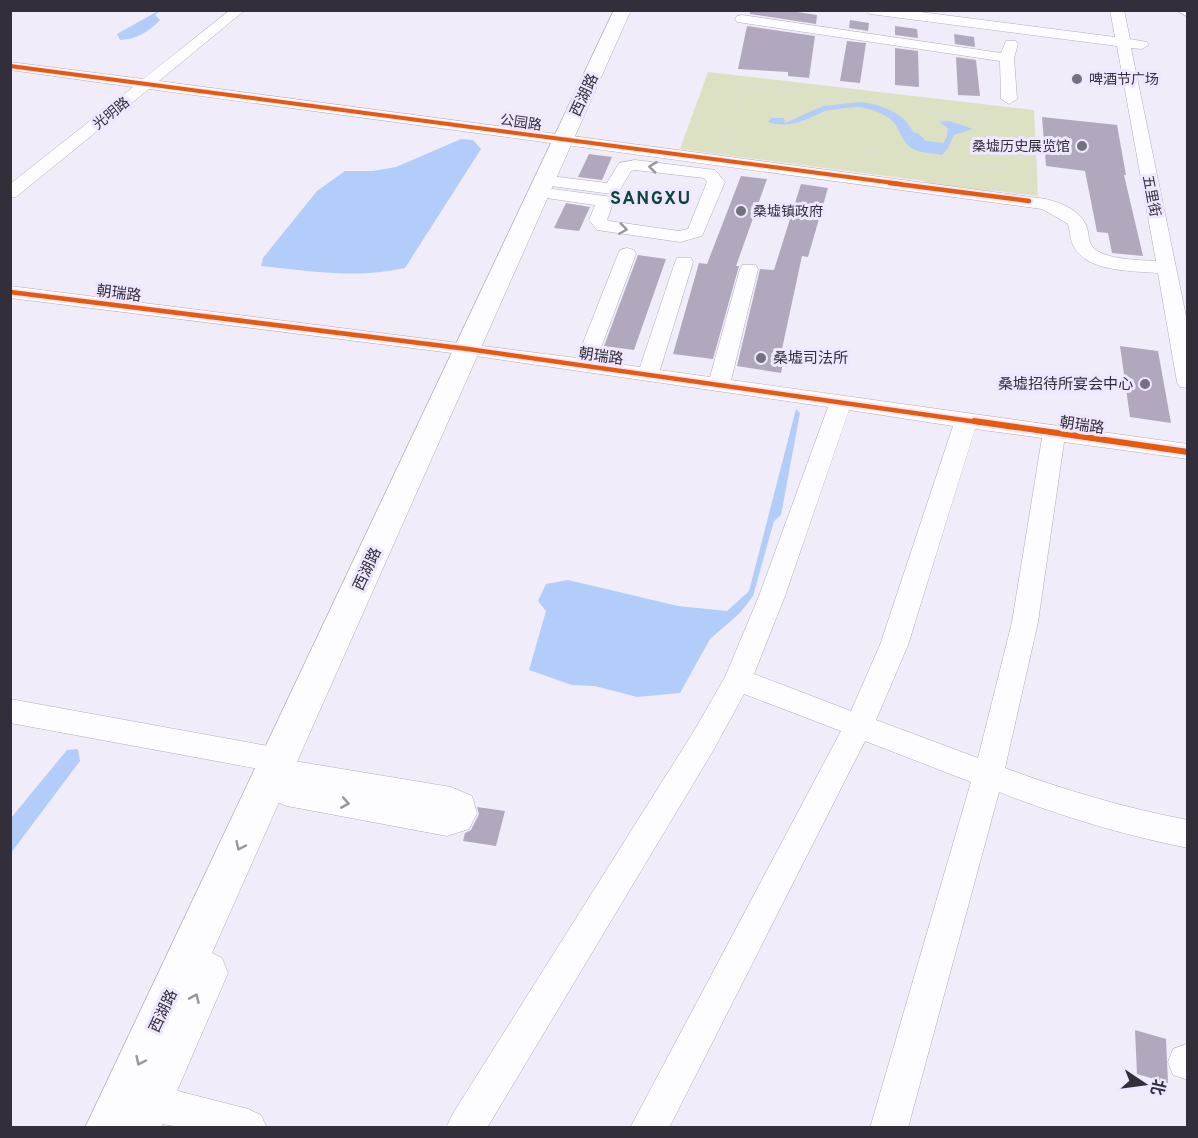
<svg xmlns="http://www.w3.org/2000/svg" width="1198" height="1138" viewBox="0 0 1198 1138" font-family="Overpass,'Noto Sans SC',sans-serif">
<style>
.green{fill:#dbe1c2}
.water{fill:#b3cdfa}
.building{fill:#b1a8bd}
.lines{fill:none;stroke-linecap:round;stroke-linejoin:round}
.minor-casing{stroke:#b0acb8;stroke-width:1}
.major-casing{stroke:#b0acb8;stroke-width:1}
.path{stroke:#dfdee1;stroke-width:2;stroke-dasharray:1 3;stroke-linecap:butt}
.minor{fill:#fdfcfe;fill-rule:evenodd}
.major{fill:#fdfcfe;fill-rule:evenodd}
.cycleway-far2-casing{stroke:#efe6ff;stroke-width:6}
.cycleway-far1-casing{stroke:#efe6ff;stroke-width:8}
.cycleway-casing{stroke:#efe6ff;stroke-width:10}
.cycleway-far2{stroke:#e8590c;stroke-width:4}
.cycleway-far1{stroke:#e8590c;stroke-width:4.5}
.cycleway{stroke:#e8590c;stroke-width:6}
.oneway{stroke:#98959c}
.poi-dot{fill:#74707d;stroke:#efe6ff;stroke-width:2}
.labels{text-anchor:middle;stroke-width:6;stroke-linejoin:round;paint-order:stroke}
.far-poi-label{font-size:14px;fill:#322e3a;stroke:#efe6ff;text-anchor:start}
.far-street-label{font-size:14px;fill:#322e3a;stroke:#efe6ff}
.street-label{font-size:15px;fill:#322e3a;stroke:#efe6ff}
.poi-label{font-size:15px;fill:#322e3a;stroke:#efe6ff;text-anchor:start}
.far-district-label{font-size:18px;font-weight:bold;letter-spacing:1.5px;fill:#0a463c;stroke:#efe6ff}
</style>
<rect width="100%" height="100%" fill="#f0ecf9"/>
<!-- green -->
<polygon class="green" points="708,72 1034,110 1038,196 991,190 990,194 925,185 925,181 680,149"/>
<!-- water -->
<g class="water">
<path d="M158,11H173H160L155,15L160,20C149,32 136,39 120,40L117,34Z"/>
<path d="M860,102C880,104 905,113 913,132L919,134L926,141L943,143L947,137L948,128L939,122L950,121L973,129L954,135L948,148L942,155C932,153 918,153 910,147C902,140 900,132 895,124C890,115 867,107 857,107C854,107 827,110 825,111C805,120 791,129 768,122L771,118H784L785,123L823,106Z"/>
<path d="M461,139L473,140L481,149L405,268C356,279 310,271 261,266L263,258L317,191L345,171H373L396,167Z"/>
<polygon points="796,409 800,413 781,515 774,521 753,596 740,613 710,639 680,693 637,697 595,686 572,685 529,670 546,611 538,601 546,584 568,580 678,606 727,611 749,591"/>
<polygon points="78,749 80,761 11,853 11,818 67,750"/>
</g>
<!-- building -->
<g class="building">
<polygon points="750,10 784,10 817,15 816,24 750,14"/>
<polygon points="850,20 869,23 868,31 849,28"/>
<polygon points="747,26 815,36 809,78 788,76 788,72 738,69"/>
<polygon points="895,26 917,29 918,38 895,35"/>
<polygon points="954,34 974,37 975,47 955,44"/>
<polygon points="847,41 866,43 860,83 840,81"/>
<polygon points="895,48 918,51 919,87 895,85"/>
<polygon points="956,57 976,60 980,96 958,95"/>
<polygon points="1042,117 1117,125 1126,175 1124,175 1143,256 1112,253 1108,233 1097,232 1085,171 1046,166"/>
<polygon points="589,154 612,157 602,180 578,177"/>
<polygon points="741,176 767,179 736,266 739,266 713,359 673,354 699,263 707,264"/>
<polygon points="801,184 828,188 808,257 802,256 782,349 786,349 781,373 737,366 760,269 774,270"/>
<polygon points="566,203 590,207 579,231 554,228"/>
<polygon points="638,255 666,259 634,350 604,346"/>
<polygon points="1120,346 1158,351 1171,423 1130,417"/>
<polygon points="477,807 505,811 496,846 463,841 465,833 471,830 479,814"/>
<polygon points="1135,1030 1166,1039 1168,1083 1137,1074"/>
</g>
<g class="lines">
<!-- minor casing -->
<g class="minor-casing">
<g id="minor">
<path d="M230,10H245L159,81L1046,199C1062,203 1082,211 1087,228C1089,233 1088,241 1092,246C1102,260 1140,260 1156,261L1117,46L870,14L864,10H905L1115,37L1110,10H1124L1130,39L1147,42L1149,45L1142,49L1131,48L1188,326V388L1180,387L1177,382L1158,273C1133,271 1087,272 1074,247C1070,240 1070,231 1068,224L1042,209L149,89L16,197L10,198V184L133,87L10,70V62L143,79Z"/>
<polygon points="742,15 1001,53 1006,41 1016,41 1018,44 1014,58 1017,99 1009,104 1001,99 1000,61 737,22 735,19 737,16"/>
<polygon points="635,160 715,170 725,182 702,236 680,242 597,230 589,220 595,205 553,199 547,198 544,194 547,190 553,189 605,196 611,197 614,201 607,220 609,221 679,231 688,229 707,182 704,178 635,170 631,171 618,193 612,194 558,187 552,186 549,182 552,178 558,177 607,183 619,163"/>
<path d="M627,248L634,250L636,254L596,361L640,367L675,262L677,258H691L693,262L660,370L710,377L740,269L742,265H756L758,269L731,380L1188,444V459L1064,442L1038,622L1005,768C1064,790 1125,808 1188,820V848C1123,835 1060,816 999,792L908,1128H870L971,782L865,741L669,1128H630L841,731L744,694L714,749L487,1128H446L452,1115L694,731L725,677L759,596L828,407L468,355L10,298V286L577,358L618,254L620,250ZM849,410L953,426L880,645L851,711L754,674L785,596ZM975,429L1042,438L1012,622L978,758L876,720L908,645Z"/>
<polygon points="10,699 279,748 289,752 294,761 451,787 472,796 477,813 469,829 447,836 287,806 276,802 272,793 276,784 285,781 281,773 10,723"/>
<polygon points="1186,1044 1188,1044 1188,1080 1173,1075 1168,1062 1173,1049"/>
<path d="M147,1083L248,1109L261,1115L267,1128C222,1128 176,1133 134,1115L128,1102L134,1089Z"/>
</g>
</g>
<!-- major casing -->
<g class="major-casing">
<g id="major">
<polygon points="614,10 631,10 212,953 222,958 228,973 161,1128 85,1128"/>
<polygon points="1176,10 1188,10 1188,17"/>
</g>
</g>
<!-- path -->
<path class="path" d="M830,162L835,146C822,145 809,143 796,143C770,143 744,150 722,131L725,119L738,105C737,94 742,89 753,87C775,83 799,97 820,100C840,102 861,97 880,98C897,99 912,110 929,112C960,117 989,115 1017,132L1020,159L1010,165L988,169L930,160L900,159L861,149L857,166"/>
<!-- minor -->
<use href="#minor" class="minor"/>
<!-- major -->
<use href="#major" class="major"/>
<!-- cycleway-far2 casing -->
<g class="cycleway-far2-casing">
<polyline id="cycleway-far2" points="10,66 901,184"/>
</g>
<!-- cycleway-far1 casing -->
<g class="cycleway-far1-casing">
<g id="cycleway-far1">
<polyline points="890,183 1029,201"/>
<polyline points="10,292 468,349 984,423"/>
</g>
</g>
<!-- cycleway casing -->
<g class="cycleway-casing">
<polyline id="cycleway" points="974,421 1188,452"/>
</g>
<!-- cycleway-far2 -->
<use href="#cycleway-far2" class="cycleway-far2"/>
<!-- cycleway-far1 -->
<use href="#cycleway-far1" class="cycleway-far1"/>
<!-- cycleway -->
<use href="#cycleway" class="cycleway"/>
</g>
<!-- one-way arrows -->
<defs><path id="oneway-chevron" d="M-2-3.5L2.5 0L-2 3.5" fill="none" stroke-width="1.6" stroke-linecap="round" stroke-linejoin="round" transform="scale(1.5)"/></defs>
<g class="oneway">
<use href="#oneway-chevron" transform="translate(653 167) rotate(-173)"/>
<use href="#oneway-chevron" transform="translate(623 229) rotate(8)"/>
<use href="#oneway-chevron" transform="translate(345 803) rotate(10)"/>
<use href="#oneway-chevron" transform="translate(240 846) rotate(115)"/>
<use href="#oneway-chevron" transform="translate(195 998) rotate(-66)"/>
<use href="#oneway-chevron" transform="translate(140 1061) rotate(115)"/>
</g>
<!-- markers -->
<g class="poi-dot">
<circle cx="1077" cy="79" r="6"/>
<circle cx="1082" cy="146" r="6"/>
<circle cx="741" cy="211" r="6"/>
<circle cx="761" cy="358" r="6"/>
<circle cx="1145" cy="384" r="6"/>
</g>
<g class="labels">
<!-- far-poi labels -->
<g class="far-poi-label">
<text x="1089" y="84">啤酒节广场</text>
<text x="1070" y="151" text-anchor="end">桑墟历史展览馆</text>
<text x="753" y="216">桑墟镇政府</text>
</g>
<!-- far-street labels -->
<g class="far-street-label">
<text transform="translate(111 113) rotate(-39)" y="5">光明路</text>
<text transform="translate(521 122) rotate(8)" y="5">公园路</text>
<text transform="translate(1152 196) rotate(79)" y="5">五里街</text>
</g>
<!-- street labels -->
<g class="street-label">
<text transform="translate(584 95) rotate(-65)" y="5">西湖路</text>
<text transform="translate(119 293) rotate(7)" y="5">朝瑞路</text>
<text transform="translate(601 356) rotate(8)" y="5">朝瑞路</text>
<text transform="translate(1082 425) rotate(8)" y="5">朝瑞路</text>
<text transform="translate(367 569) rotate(-65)" y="5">西湖路</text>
<text transform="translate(163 1011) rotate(-65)" y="5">西湖路</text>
</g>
<!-- poi labels -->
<g class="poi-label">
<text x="773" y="363">桑墟司法所</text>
<text x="1133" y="389" text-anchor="end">桑墟招待所宴会中心</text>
</g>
<!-- far-district labels -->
<g class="far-district-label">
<text x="651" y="204">SANGXU</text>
</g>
</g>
<!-- border -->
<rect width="1198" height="1138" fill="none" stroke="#322e3a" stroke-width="24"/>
<!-- north arrow -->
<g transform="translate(1144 1084) rotate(103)" stroke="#efe6ff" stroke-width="4.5" paint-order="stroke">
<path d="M0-4.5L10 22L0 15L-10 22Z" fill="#322e3a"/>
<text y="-9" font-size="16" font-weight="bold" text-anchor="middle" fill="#322e3a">北</text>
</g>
</svg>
